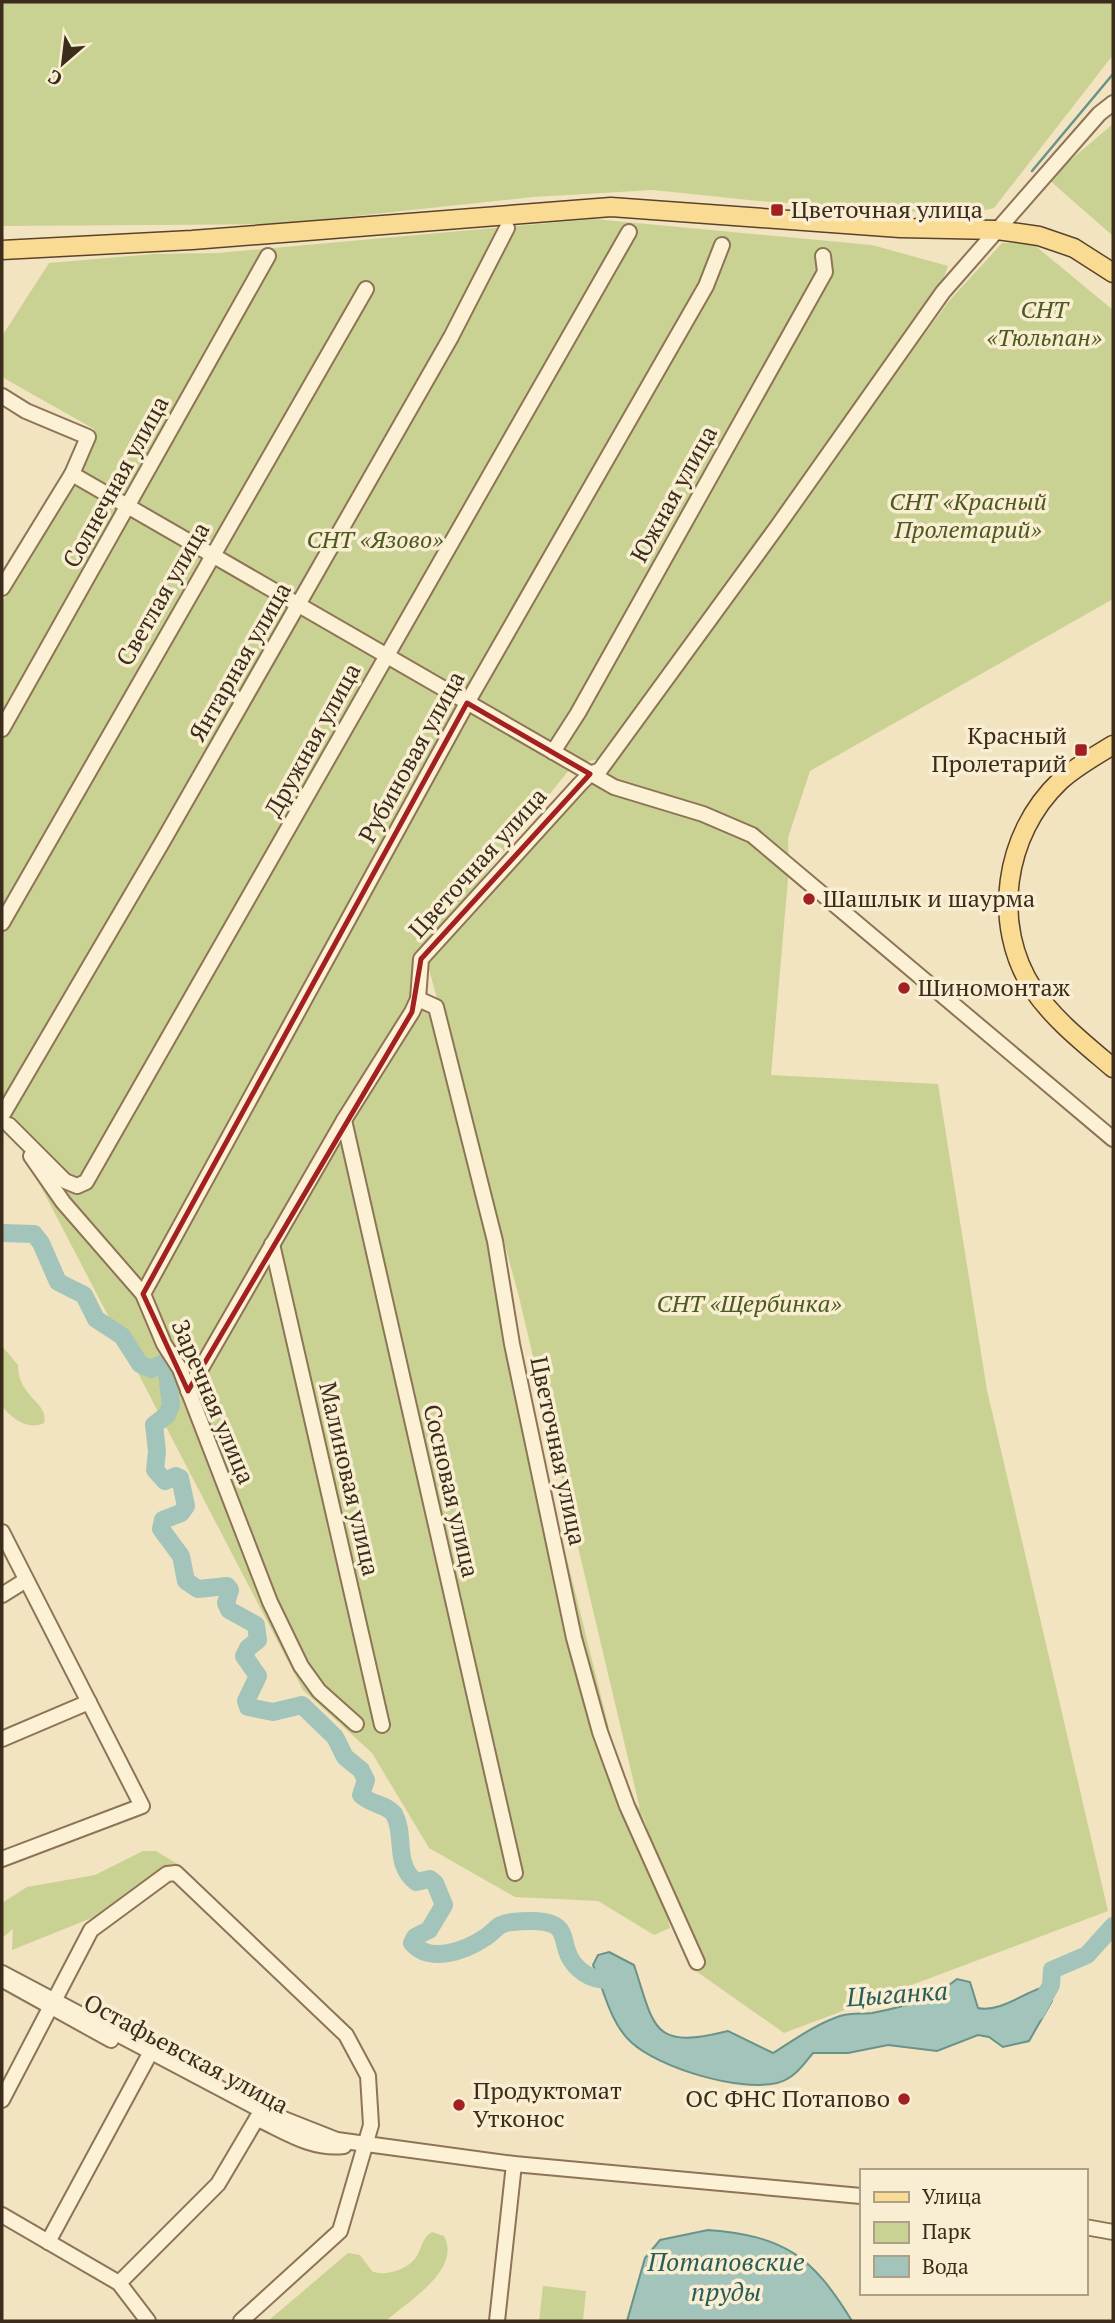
<svg xmlns="http://www.w3.org/2000/svg" width="1115" height="2323" viewBox="0 0 1115 2323" font-family="'PT Serif',serif">
<style>
.green{fill:#cad293}
.water{fill:#a3c4bb;stroke:#699389;stroke-width:2}
.lines{fill:none;stroke-linecap:round;stroke-linejoin:round}
.stream{stroke:#699389;stroke-width:2.5}
.river{stroke:#a3c4bb;stroke-width:18}
.minor-casing{stroke:#8e7456;stroke-width:18}
.major-casing{stroke:#5b422b;stroke-width:21}
.minor{stroke:#fcf1d4;stroke-width:14}
.major{stroke:#fadb94;stroke-width:18}
.marked{fill:none;stroke:#a32020;stroke-width:5;stroke-linejoin:round}
.poi-dot{fill:#a32020;stroke:#f9eed1;stroke-width:2.5}
.labels{text-anchor:middle;stroke-width:7;stroke-linejoin:round;paint-order:stroke}
.poi-label{font-size:24px;fill:#3c2c1c;stroke:#f9eed1;text-anchor:start}
.park-label{font-size:24px;font-style:italic;fill:#4b5a20;stroke:#f9eed1}
.street-label{font-size:24px;fill:#3c2c1c;stroke:#f9eed1}
.water-label{font-size:26px;font-style:italic;fill:#2a5d5a;stroke:#f9eed1}
</style>
<rect width="100%" height="100%" fill="#f2e4c0"/>
<!-- green -->
<g class="green">
<polygon points="2,2 1113,2 1113,55 994,208 963,215 758,201 653,190 533,197 281,224 2,226"/>
<polygon points="1113,124 1113,236 1048,179"/>
<polygon points="594,219 872,245 948,266 940,288 707,614 599,759 573,765 418,958 624,1789 640,1809 518,1293 427,962 607,766 949,301 1002,243 1032,243 1113,310 1113,599 810,771 788,838 789,867 771,1075 938,1084 987,1390 1108,1911 784,2033 693,1969 642,1813 670,1928 654,1935 598,1901 515,1897 429,1848 372,1753 303,1690 2,1112 2,602 83,468 94,429 2,377 2,336 49,263 154,254 218,253"/>
<path d="M2,1346L18,1365C18,1398 50,1403 44,1423C28,1431 11,1418 2,1406Z"/>
<polygon points="143,1851 156,1851 181,1866 124,1905 12,1950 13,1929 2,1938 2,1903 27,1887 95,1875"/>
<path d="M432,2232L444,2236C462,2270 408,2301 386,2321H268L348,2253L360,2255L372,2271C383,2277 405,2270 414,2260C422,2251 421,2238 432,2232Z"/>
<polygon points="543,2286 586,2291 583,2321 539,2321"/>
</g>
<!-- water -->
<g class="water">
<path d="M609,1952L634,1965C655,2029 652,2050 728,2031L773,2053C794,2040 816,2024 840,2016C850,2013 862,2014 872,2013C904,2007 933,1999 957,1979L970,1982L978,2008C998,2013 1022,1994 1041,1988L1048,1991L1052,2001L1029,2041L1003,2047L989,2037L978,2035L937,2051L888,2045L848,2053H813C803,2065 794,2079 777,2083C739,2092 659,2068 631,2042C610,2023 604,1990 593,1965L598,1955Z"/>
<path d="M708,2230C785,2236 812,2256 852,2321H627L645,2258L660,2240Z"/>
</g>
<g class="lines">
<!-- stream -->
<polyline class="stream" points="1032,171 1113,74"/>
<!-- river -->
<g class="river">
<path d="M2,1233L34,1234L41,1243L58,1282L84,1295L96,1319L122,1336L140,1364L151,1369L162,1364L166,1366L171,1405L167,1415L154,1425L157,1451L155,1470L165,1481L176,1476L180,1478L186,1506L181,1513L163,1520L161,1529L181,1556L186,1581L198,1589L227,1586L230,1590L226,1603L229,1610L256,1625L258,1640L248,1648L244,1656L258,1676L246,1701L248,1707L273,1712L302,1705L335,1737L345,1757L361,1770L366,1780L361,1795C371,1805 387,1804 394,1814C406,1835 393,1864 416,1882L430,1879L435,1883L444,1905L429,1930L415,1937L412,1943C430,1964 465,1951 486,1937C496,1930 498,1923 512,1922C588,1915 547,1947 584,1973C595,1981 608,1979 620,1983"/>
<polyline points="1036,2012 1051,1985 1052,1970 1087,1955 1113,1926"/>
</g>
<!-- minor casing -->
<g class="minor-casing">
<g id="minor">
<polyline points="2,396 26,411 88,437 72,474 2,588"/>
<polyline points="72,474 614,787 703,814 752,835 1113,1139"/>
<polyline points="2,729 268,256"/>
<polyline points="553,752 578,713 825,272 823,256"/>
<polyline points="2,923 366,289"/>
<polyline points="418,999 436,1007 495,1241 512,1344 574,1638 600,1732 627,1806 697,1962"/>
<polyline points="3,1114 163,841 451,337 507,228"/>
<polyline points="344,1120 515,1873"/>
<polyline points="9,1125 65,1181 77,1186 86,1182 629,232"/>
<polyline points="31,1156 63,1202 143,1294 164,1344 180,1369 270,1602 301,1666 319,1691 356,1724"/>
<polyline points="272,1244 382,1725"/>
<polyline points="143,1294 467,703 706,286 722,245"/>
<polyline points="188,1391 344,1120 412,1012 418,999 421,959 580,784 590,774 600,770 777,527 943,292 1099,114 1113,103"/>
<polyline points="2,1532 142,1806 2,1859"/>
<polyline points="2,1595 26,1580"/>
<polyline points="2,1739 89,1702"/>
<polyline points="2,1973 261,2110 337,2140 514,2164 861,2196"/>
<polyline points="3,1980 111,2040"/>
<polyline points="55,1999 91,1930 167,1874 176,1873 346,2035 368,2076 371,2125 340,2231 241,2321"/>
<polyline points="2,2100 50,2008"/>
<path d="M258,2119C286,2132 312,2150 344,2146"/>
<polyline points="2,2215 119,2283 148,2321"/>
<polyline points="1085,2227 1113,2232"/>
<polyline points="48,2242 147,2059"/>
<polyline points="119,2283 218,2184 257,2118"/>
<polyline points="497,2321 514,2164"/>
</g>
</g>
<!-- major casing -->
<g class="major-casing">
<g id="major">
<polyline points="2,250 192,240 611,207 900,228 997,230 1039,236 1074,248 1113,273"/>
<path d="M1113,745C1095,756 1075,767 1060,781C1004,834 991,925 1033,989C1054,1020 1085,1044 1113,1068"/>
</g>
</g>
<!-- minor -->
<use href="#minor" class="minor"/>
<!-- major -->
<use href="#major" class="major"/>
</g>
<!-- marked area -->
<path class="marked" d="M467,703L590,774L421,959L412,1012L188,1391L143,1294Z"/>
<!-- markers -->
<g class="poi-dot">
<rect x="770" y="203" width="14" height="14" rx="3.5"/>
<rect x="1074" y="743" width="14" height="14" rx="3.5"/>
<circle cx="809" cy="899" r="7"/>
<circle cx="904" cy="988" r="7"/>
<circle cx="904" cy="2099" r="7"/>
<circle cx="459" cy="2105" r="7"/>
</g>
<g class="labels">
<!-- poi labels -->
<g class="poi-label">
<text x="791" y="218">Цветочная улица</text>
<text x="1067" y="744" text-anchor="end">Красный<tspan x="1067" dy="28">Пролетарий</tspan></text>
<text x="823" y="907">Шашлык и шаурма</text>
<text x="918" y="996">Шиномонтаж</text>
<text x="473" y="2099">Продуктомат<tspan x="473" dy="28">Утконос</tspan></text>
<text x="890" y="2107" text-anchor="end">ОС ФНС Потапово</text>
</g>
<!-- park labels -->
<g class="park-label">
<text x="1044" y="318">СНТ<tspan x="1044" dy="28">«Тюльпан»</tspan></text>
<text x="968" y="510">СНТ «Красный<tspan x="968" dy="28">Пролетарий»</tspan></text>
<text x="375" y="548">СНТ «Язово»</text>
<text x="749" y="1312">СНТ «Щербинка»</text>
</g>
<!-- street labels -->
<g class="street-label">
<text transform="translate(116 482) rotate(-61)" y="8">Солнечная улица</text>
<text transform="translate(674 494) rotate(-61)" y="8">Южная улица</text>
<text transform="translate(163 594) rotate(-60)" y="8">Светлая улица</text>
<text transform="translate(240 662) rotate(-60)" y="8">Янтарная улица</text>
<text transform="translate(313 740) rotate(-61)" y="8">Дружная улица</text>
<text transform="translate(412 757) rotate(-61)" y="8">Рубиновая улица</text>
<text transform="translate(478 863) rotate(-48)" y="8">Цветочная улица</text>
<text transform="translate(213 1402) rotate(67)" y="8">Заречная улица</text>
<text transform="translate(558 1451) rotate(78)" y="8">Цветочная улица</text>
<text transform="translate(349 1479) rotate(77)" y="8">Малиновая улица</text>
<text transform="translate(451 1491) rotate(77)" y="8">Сосновая улица</text>
<text transform="translate(186 2054) rotate(28)" y="8">Остафьевская улица</text>
</g>
<!-- water labels -->
<g class="water-label">
<text transform="translate(897 1994) rotate(-4)" y="9">Цыганка</text>
<text x="726" y="2271">Потаповские<tspan x="726" dy="30">пруды</tspan></text>
</g>
</g>
<!-- border -->
<rect width="1115" height="2323" fill="none" stroke="#3c2c1c" stroke-width="7"/>
<!-- legend -->
<rect x="860" y="2169" width="228" height="126" fill="#f9eed1" stroke="#ada089" stroke-width="2"/>
<rect x="874" y="2192" width="35" height="10" fill="#fadb94" stroke="#ada089" stroke-width="2"/>
<text x="922" y="2204" font-size="21" fill="#3c2c1c">Улица</text>
<rect x="874" y="2222" width="35" height="21" fill="#cad293" stroke="#ada089" stroke-width="2"/>
<text x="922" y="2239" font-size="21" fill="#3c2c1c">Парк</text>
<rect x="874" y="2256" width="35" height="21" fill="#a3c4bb" stroke="#ada089" stroke-width="2"/>
<text x="922" y="2274" font-size="21" fill="#3c2c1c">Вода</text>
<!-- north arrow -->
<g transform="translate(63 63) rotate(208)" stroke="#f9eed1" stroke-width="5" paint-order="stroke">
<path d="M0-5L12 26L0 18L-12 26Z" fill="#3c2c1c"/>
<text y="-10" font-size="19" font-weight="bold" text-anchor="middle" fill="#3c2c1c">С</text>
</g>
</svg>
